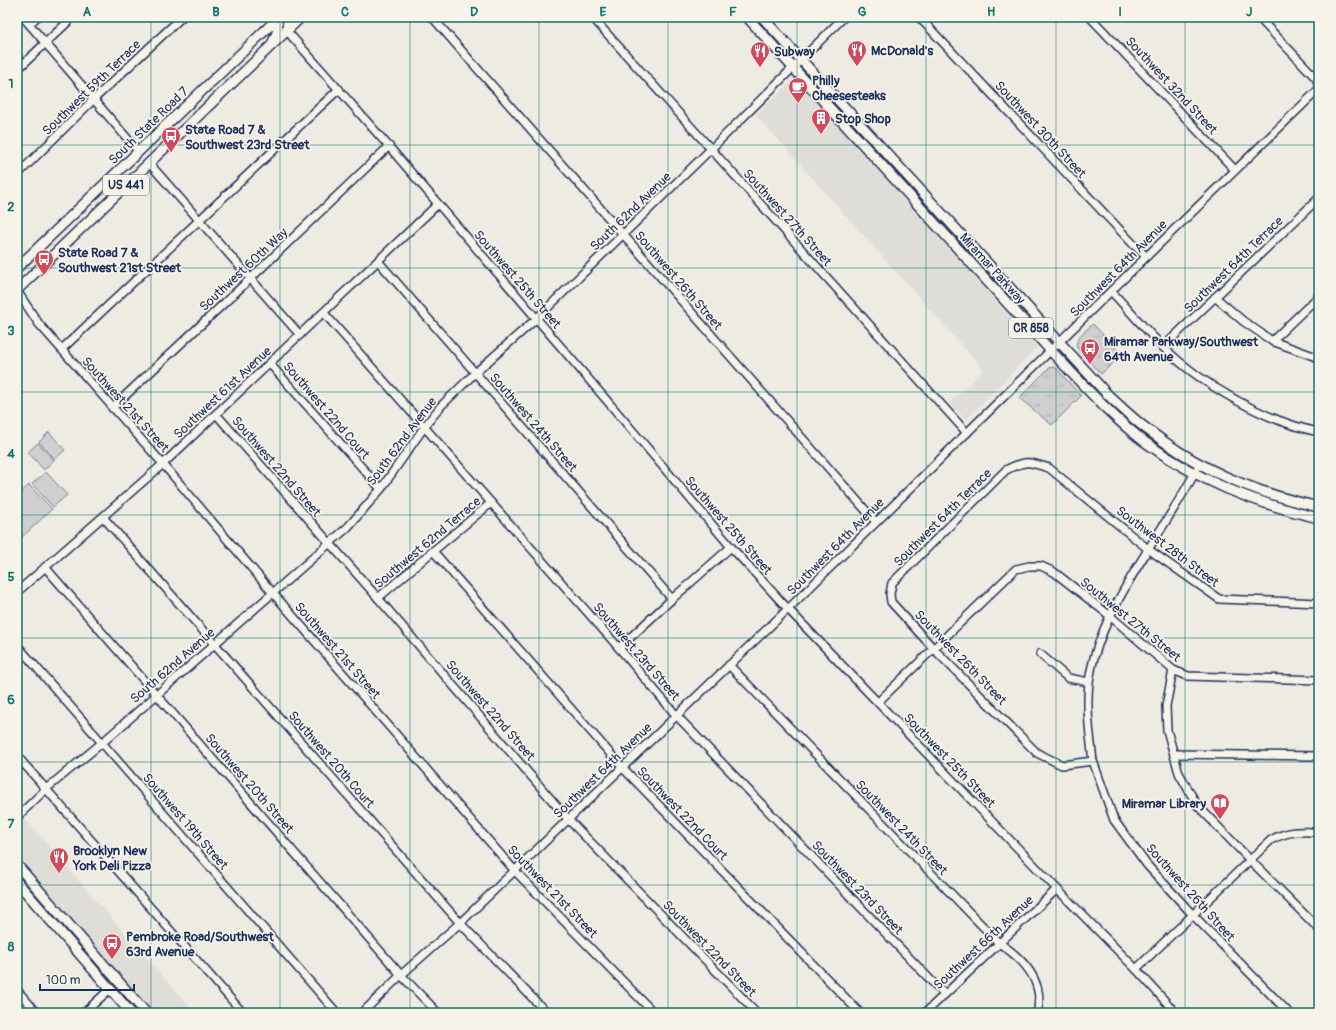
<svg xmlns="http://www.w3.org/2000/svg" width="1336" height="1030" viewBox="0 0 1336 1030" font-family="Pangolin,sans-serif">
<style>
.built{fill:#deddd8}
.park{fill:url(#park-tufts);stroke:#757f96}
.garden{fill:#cfcfcf;stroke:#757f96}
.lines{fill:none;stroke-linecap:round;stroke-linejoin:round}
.minor-casing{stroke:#1b2f5e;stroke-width:10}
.major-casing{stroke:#1b2f5e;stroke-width:12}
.minor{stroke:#f7f3e8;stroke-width:7}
.major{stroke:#f7f3e8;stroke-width:9}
.grid{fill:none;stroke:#0f766e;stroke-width:1;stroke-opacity:0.55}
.labels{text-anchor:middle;stroke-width:3.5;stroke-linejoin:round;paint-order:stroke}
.shield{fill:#f7f3e8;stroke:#5d6a87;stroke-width:1}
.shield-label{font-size:12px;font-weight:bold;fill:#1b2f5e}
.poi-label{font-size:13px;font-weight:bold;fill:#1b2f5e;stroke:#f7f3e8;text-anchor:start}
.street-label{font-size:13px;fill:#1b2f5e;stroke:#f7f3e8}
.neatline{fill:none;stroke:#0f766e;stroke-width:1.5}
.grid-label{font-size:13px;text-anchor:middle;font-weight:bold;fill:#0f766e}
</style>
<defs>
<pattern id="park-tufts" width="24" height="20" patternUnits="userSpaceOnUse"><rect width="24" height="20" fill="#cfcfcf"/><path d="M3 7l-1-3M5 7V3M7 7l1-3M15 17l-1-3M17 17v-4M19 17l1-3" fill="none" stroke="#b1b2b4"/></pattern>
</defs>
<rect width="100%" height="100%" fill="#eeebe2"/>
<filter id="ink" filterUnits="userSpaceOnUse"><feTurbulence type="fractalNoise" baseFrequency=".025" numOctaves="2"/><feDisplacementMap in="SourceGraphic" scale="8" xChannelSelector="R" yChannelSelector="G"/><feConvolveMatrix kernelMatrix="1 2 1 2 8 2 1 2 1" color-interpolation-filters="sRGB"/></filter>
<g filter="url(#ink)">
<!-- built -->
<g class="built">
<polygon points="795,78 1037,347 966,420 949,403 984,370 756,115"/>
<polygon points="23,817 151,963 195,1013 154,1013 17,859 17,823"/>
</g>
<!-- park -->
<g class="park">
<path d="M1093,324L1122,355L1101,374L1077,348C1074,338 1086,330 1093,324Z"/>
<polygon points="1053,367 1057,369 1081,396 1052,425 1019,398 1049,368"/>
</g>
<!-- garden -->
<g class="garden">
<polygon points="49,432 65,450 55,459 39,442"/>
<polygon points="38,443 54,460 44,470 28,452"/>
<polygon points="46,472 67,495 53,507 32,484"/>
<polygon points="29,485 52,509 21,538 17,534 17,496"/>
</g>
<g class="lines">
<!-- minor casing -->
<g class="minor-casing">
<g id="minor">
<polyline points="23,17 139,152"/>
<polyline points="432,17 876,522"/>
<polyline points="592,17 967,433"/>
<polyline points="919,17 1135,246 1146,256"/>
<polyline points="1090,17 1235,170"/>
<polyline points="1258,17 1316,78 1319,85"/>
<polyline points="29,24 37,17"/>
<polyline points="287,31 385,142 615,410 731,547 788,609 1057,889 1136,969 1176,1013"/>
<polyline points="17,70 73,17"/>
<polyline points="149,163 300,335"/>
<polyline points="17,175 94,99 182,17"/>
<polyline points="378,261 672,599"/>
<polyline points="17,291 39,324 163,464 272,592 515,871 654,1013"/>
<path d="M1111,291C1128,309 1145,329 1163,347C1201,384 1266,422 1319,432"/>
<polyline points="1215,297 1243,321 1272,341 1319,358"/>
<polyline points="324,313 619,648 676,715 944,994"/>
<polyline points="1272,341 1319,296"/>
<polyline points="1163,347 1319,198"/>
<polyline points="62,349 339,89"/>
<polyline points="270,364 381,489"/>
<polyline points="112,408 250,279 389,146"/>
<polyline points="216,414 378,598 568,819 757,1013"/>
<polyline points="103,517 460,923 547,1013"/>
<polyline points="433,551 622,767 860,1013"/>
<polyline points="45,567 401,975 438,1013"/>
<polyline points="17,592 163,464 438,204"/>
<polyline points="378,598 433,551 491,503"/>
<polyline points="17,645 337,1013"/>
<polyline points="619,648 672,599 731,547"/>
<polyline points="1040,654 1068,678 1089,682"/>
<path d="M729,665L999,943C1016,954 1034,970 1038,991C1040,997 1038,1006 1038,1013"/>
<polyline points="1173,670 1166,706 1167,730 1179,773 1197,805 1250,860 1319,929"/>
<polyline points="878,702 1016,569 1029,566 1041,566 1054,572 1109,615 1173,670 1188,676 1319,680"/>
<polyline points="1174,754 1319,756"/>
<polyline points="17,756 243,1013"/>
<path d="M1093,761C1090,735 1086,709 1089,682C1094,645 1110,614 1129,581C1151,543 1176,508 1197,469"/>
<polyline points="17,817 46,789 103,742 348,527 381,489 425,426 441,406 475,373 536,319 711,149 844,17"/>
<path d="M1136,969L1271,840C1289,830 1299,832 1319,832"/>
<polyline points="17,990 37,1013"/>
<polyline points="84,1013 110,989"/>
<polyline points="362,1013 401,975 460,923 788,609 1111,291 1319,89"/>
<polyline points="925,1013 1057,889"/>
<path d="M1289,1013L1193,915L1147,865L1114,820L1093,761L1062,765L1037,753L934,649L891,602L890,594L892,583L1006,470C1026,460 1028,461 1049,468L1148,549L1219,599L1319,603"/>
</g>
</g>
<!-- major casing -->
<g class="major-casing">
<g id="major">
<path d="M747,17L1051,351C1081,382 1110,416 1145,442C1198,481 1255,503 1319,518"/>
<path d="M762,17L1107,394C1121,407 1135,421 1151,432C1200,470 1259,494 1319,507"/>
<polyline points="287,31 288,17"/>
<polyline points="273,42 278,30 277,19"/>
<polyline points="17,268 279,17"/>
<polyline points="17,290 301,17"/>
<polyline points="17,865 146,1013"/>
<polyline points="17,882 131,1013"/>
</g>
</g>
<!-- minor -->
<use href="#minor" class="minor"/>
<!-- major -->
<use href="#major" class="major"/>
</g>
</g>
<!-- grid -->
<path class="grid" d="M151,17V1013M280,17V1013M410,17V1013M539,17V1013M668,17V1013M797,17V1013M926,17V1013M1056,17V1013M1185,17V1013M17,145H1319M17,268H1319M17,392H1319M17,515H1319M17,638H1319M17,762H1319M17,885H1319"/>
<!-- icons -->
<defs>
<g id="restaurant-pin" transform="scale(1)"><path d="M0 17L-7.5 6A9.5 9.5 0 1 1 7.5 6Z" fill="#d1495b" stroke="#f7f3e8"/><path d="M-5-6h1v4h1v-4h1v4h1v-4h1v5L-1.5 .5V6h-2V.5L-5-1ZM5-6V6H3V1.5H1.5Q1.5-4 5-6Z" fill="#fff"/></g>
<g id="cafe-pin" transform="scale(1)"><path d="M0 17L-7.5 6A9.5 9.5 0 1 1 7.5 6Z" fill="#d1495b" stroke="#f7f3e8"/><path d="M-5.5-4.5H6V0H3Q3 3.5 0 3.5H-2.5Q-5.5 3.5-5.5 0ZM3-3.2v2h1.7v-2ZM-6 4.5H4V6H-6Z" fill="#fff"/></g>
<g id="building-pin" transform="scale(1)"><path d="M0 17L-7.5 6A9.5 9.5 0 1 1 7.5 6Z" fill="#d1495b" stroke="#f7f3e8"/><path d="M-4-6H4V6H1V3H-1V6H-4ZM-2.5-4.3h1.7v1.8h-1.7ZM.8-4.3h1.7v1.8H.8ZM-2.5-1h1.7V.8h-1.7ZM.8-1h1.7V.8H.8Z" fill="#fff"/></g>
<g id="bus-pin" transform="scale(1)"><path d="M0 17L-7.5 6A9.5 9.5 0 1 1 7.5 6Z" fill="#d1495b" stroke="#f7f3e8"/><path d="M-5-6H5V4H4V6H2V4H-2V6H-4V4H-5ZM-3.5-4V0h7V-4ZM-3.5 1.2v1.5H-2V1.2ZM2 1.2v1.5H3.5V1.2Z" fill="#fff"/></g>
<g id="library-pin" transform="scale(1)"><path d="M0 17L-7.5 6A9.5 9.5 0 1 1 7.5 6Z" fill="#d1495b" stroke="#f7f3e8"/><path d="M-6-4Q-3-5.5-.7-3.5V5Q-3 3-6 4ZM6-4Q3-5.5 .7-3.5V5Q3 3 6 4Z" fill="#fff"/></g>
</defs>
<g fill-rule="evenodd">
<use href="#restaurant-pin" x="857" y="50"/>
<use href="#restaurant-pin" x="760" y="51"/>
<use href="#cafe-pin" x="798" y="87"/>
<use href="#building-pin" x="821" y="118"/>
<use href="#bus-pin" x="171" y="136"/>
<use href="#bus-pin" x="44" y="259"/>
<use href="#bus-pin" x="1090" y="348"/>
<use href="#library-pin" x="1220" y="803"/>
<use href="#restaurant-pin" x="59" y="857"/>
<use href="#bus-pin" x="112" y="943"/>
</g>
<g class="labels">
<!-- shield labels -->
<g class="shield">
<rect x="103" y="175" width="46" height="20" rx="3"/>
<rect x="1009" y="318" width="44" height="20" rx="3"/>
</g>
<g class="shield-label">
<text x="126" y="189">US 441</text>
<text x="1031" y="332">CR 858</text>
</g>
<!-- poi labels -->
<g class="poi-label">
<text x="871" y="55">McDonald's</text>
<text x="774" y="56">Subway</text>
<text x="812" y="85">Philly<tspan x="812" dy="15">Cheesesteaks</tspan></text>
<text x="835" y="123">Stop Shop</text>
<text x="185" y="134">State Road 7 &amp;<tspan x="185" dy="15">Southwest 23rd Street</tspan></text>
<text x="58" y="257">State Road 7 &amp;<tspan x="58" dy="15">Southwest 21st Street</tspan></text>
<text x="1104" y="346">Miramar Parkway/Southwest<tspan x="1104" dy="15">64th Avenue</tspan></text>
<text x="1206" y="808" text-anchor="end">Miramar Library</text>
<text x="73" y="855">Brooklyn New<tspan x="73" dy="15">York Deli Pizza</tspan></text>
<text x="126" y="941">Pembroke Road/Southwest<tspan x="126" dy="15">63rd Avenue</tspan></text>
</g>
<!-- street labels -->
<g class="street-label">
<text transform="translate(1172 85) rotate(47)" y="5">Southwest 32nd Street</text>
<text transform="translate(91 87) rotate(-44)" y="5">Southwest 59th Terrace</text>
<text transform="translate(148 125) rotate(-44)" y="5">South State Road 7</text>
<text transform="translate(1041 129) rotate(47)" y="5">Southwest 30th Street</text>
<text transform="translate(630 211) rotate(-44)" y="5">South 62nd Avenue</text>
<text transform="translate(788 217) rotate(48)" y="5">Southwest 27th Street</text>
<text transform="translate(1233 264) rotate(-44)" y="5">Southwest 64th Terrace</text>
<text transform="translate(993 268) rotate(48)" y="5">Miramar Parkway</text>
<text transform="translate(1118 268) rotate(-45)" y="5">Southwest 64th Avenue</text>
<text transform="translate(243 269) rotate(-43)" y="5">Southwest 60th Way</text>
<text transform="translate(518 279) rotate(49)" y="5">Southwest 25th Street</text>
<text transform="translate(679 280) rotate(49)" y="5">Southwest 26th Street</text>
<text transform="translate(222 392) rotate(-43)" y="5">Southwest 61st Avenue</text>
<text transform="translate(126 404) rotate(48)" y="5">Southwest 21st Street</text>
<text transform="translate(327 410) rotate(49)" y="5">Southwest 22nd Court</text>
<text transform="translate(534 422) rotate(49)" y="5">Southwest 24th Street</text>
<text transform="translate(401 441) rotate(-53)" y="5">South 62nd Avenue</text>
<text transform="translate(277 466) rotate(49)" y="5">Southwest 22nd Street</text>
<text transform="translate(942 517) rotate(-45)" y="5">Southwest 64th Terrace</text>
<text transform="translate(729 525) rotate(49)" y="5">Southwest 25th Street</text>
<text transform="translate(427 542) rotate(-40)" y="5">Southwest 62nd Terrace</text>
<text transform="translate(835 546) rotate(-45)" y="5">Southwest 64th Avenue</text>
<text transform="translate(1168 546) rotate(37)" y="5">Southwest 28th Street</text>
<text transform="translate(1131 619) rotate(39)" y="5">Southwest 27th Street</text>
<text transform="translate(338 650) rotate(49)" y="5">Southwest 21st Street</text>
<text transform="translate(637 651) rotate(49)" y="5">Southwest 23rd Street</text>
<text transform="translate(961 657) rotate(46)" y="5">Southwest 26th Street</text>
<text transform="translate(172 665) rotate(-41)" y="5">South 62nd Avenue</text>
<text transform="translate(491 710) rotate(49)" y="5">Southwest 22nd Street</text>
<text transform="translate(332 759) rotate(49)" y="5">Southwest 20th Court</text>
<text transform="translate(950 760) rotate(46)" y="5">Southwest 25th Street</text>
<text transform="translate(602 770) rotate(-44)" y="5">Southwest 64th Avenue</text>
<text transform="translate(250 783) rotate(49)" y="5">Southwest 20th Street</text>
<text transform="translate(683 813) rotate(46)" y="5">Southwest 22nd Court</text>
<text transform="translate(186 821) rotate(49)" y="5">Southwest 19th Street</text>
<text transform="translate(902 827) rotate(46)" y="5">Southwest 24th Street</text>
<text transform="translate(858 887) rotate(46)" y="5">Southwest 23rd Street</text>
<text transform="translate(553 891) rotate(46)" y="5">Southwest 21st Street</text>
<text transform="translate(1191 892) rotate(48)" y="5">Southwest 26th Street</text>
<text transform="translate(983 942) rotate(-43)" y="5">Southwest 66th Avenue</text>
<text transform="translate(710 948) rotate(46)" y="5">Southwest 22nd Street</text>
</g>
</g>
<!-- margin -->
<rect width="1336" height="1030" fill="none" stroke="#f7f3e8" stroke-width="44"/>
<!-- scale -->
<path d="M40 984v6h94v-6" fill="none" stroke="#1b2f5e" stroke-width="2"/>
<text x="46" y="984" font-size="12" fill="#1b2f5e" stroke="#f7f3e8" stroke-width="3" paint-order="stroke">100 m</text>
<rect x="22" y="22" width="1292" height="986" class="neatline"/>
<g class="grid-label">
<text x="87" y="16">A</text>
<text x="216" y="16">B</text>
<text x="345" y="16">C</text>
<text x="474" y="16">D</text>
<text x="603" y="16">E</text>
<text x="733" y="16">F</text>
<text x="862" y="16">G</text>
<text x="991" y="16">H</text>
<text x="1120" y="16">I</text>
<text x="1249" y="16">J</text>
<text x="11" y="88">1</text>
<text x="11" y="211">2</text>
<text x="11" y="335">3</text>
<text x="11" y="458">4</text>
<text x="11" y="581">5</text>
<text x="11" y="704">6</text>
<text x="11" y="828">7</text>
<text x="11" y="951">8</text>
</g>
</svg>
